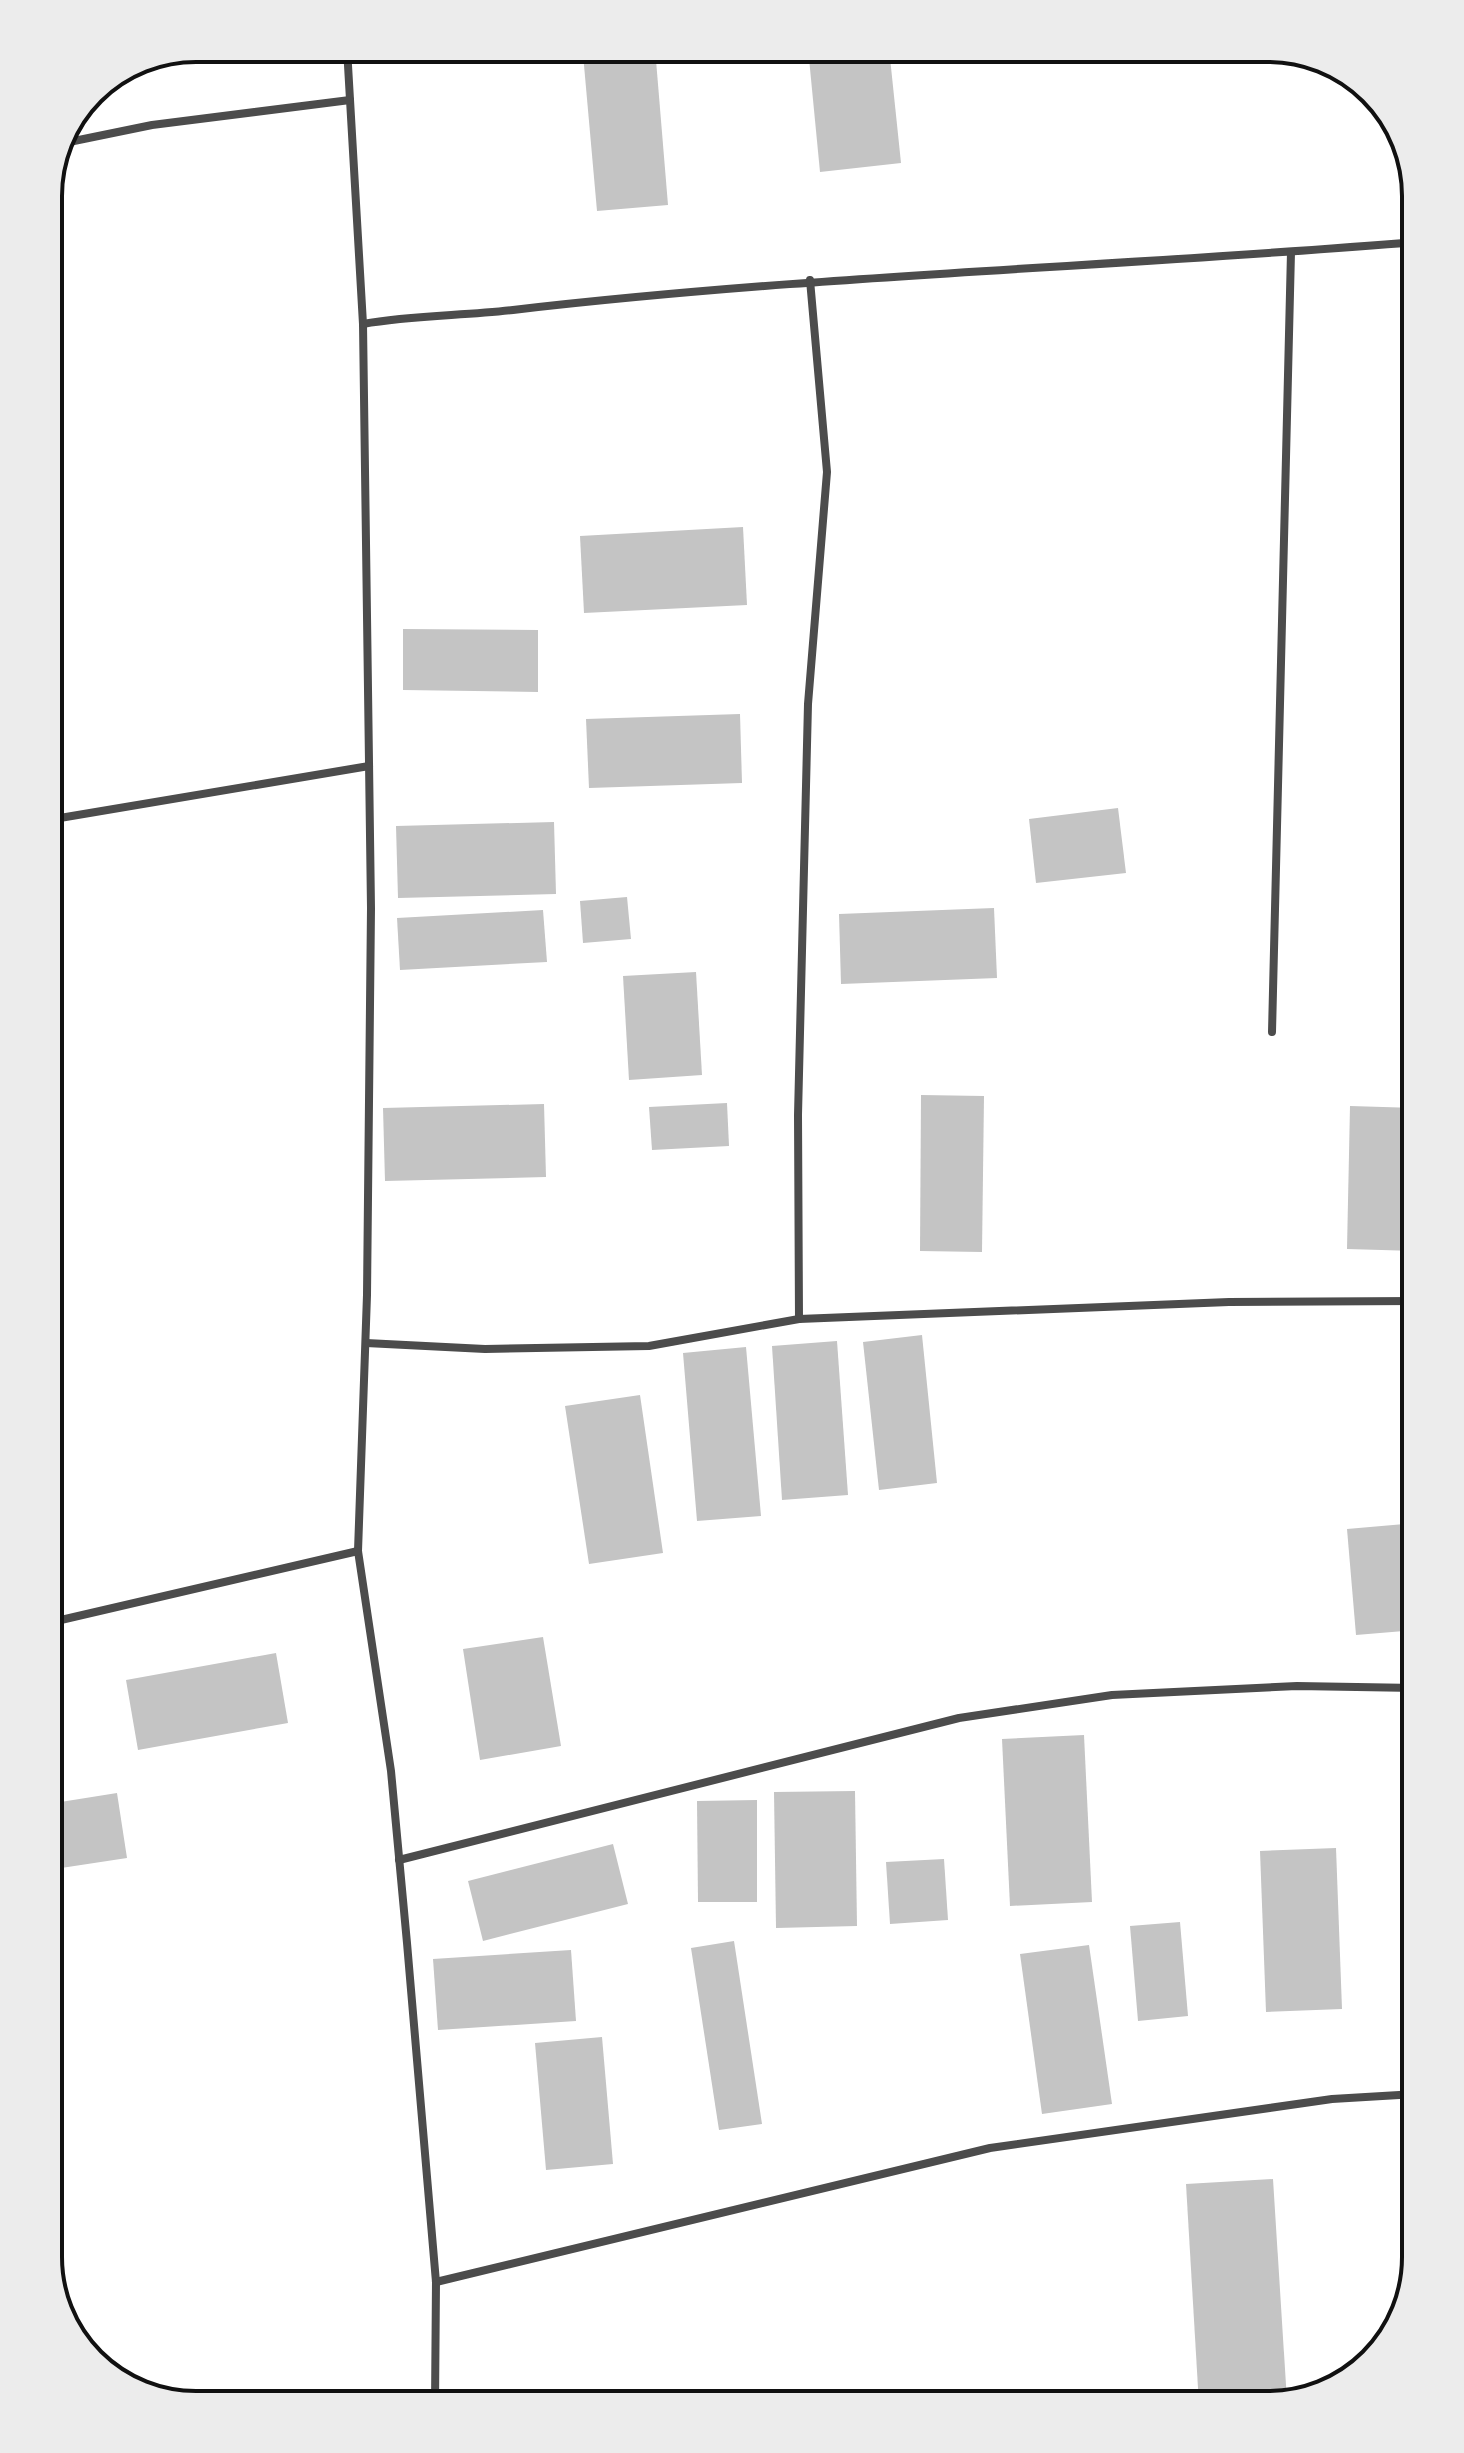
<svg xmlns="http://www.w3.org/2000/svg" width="1464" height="2453" viewBox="0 0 1464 2453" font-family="'Alegreya Sans',sans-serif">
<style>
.building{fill:#c4c4c4}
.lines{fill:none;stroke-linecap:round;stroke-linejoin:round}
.minor{stroke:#4c4c4c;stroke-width:8}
.rim{fill:none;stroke:#111;stroke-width:4}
</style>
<rect width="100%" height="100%" fill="#fff"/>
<!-- building -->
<g class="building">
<polygon points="655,48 668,205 597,211 583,54"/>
<polygon points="808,48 889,48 901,163 820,172"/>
<polygon points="743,527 747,605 584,613 580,536"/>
<polygon points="403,629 538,630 538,692 403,690"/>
<polygon points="740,714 742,783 589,788 586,719"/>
<polygon points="1118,808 1126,873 1036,883 1029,819"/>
<polygon points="554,822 556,894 398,898 396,826"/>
<polygon points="627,897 631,939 583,943 580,901"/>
<polygon points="994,908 997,978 841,984 839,914"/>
<polygon points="543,910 547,962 400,970 397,918"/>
<polygon points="696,972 702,1075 629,1080 623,976"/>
<polygon points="921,1095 984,1096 982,1252 920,1251"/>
<polygon points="727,1103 729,1146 652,1150 649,1107"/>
<polygon points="544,1104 546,1177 385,1181 383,1108"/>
<polygon points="1350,1106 1416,1108 1416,1251 1347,1249"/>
<polygon points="922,1335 937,1483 879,1490 863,1342"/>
<polygon points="837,1341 848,1495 782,1500 772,1346"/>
<polygon points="746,1347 761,1516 697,1521 683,1353"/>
<polygon points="640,1395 663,1553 589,1564 565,1406"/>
<polygon points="1416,1523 1416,1630 1356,1635 1347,1529"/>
<polygon points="543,1637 561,1746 480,1760 463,1649"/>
<polygon points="276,1653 288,1723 138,1750 126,1680"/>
<polygon points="1084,1735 1092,1902 1010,1906 1002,1739"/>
<polygon points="855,1791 857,1926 776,1928 774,1792"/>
<polygon points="117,1793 127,1858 48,1870 48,1804"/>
<polygon points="757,1800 757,1902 698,1902 697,1801"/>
<polygon points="613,1844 628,1904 483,1941 468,1881"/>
<polygon points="1336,1848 1342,2009 1266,2012 1260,1851"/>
<polygon points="944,1859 948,1920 890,1924 886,1862"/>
<polygon points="1180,1922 1188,2016 1138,2021 1130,1926"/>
<polygon points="734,1941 762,2124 719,2130 691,1948"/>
<polygon points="1089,1945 1112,2104 1042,2114 1020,1954"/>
<polygon points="571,1950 576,2021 438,2030 433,1959"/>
<polygon points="602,2037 613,2164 546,2170 535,2043"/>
<polygon points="1273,2179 1287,2401 1268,2405 1199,2405 1186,2184"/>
</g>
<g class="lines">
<!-- minor -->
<g class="minor">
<polyline points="347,48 363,324 371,908 367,1295 358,1551 391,1771 407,1943 436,2282 435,2405"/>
<polyline points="69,142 152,125 350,100"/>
<path d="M363,324C413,315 463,316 513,310C813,275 1115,267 1416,242"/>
<polyline points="48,820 369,766"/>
<polyline points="1272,1032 1291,252"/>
<polyline points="799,1319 798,1115 808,704 827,472 810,280"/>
<polyline points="366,1343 485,1349 649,1346 799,1319 1229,1302 1416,1301"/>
<polyline points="48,1623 358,1551"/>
<polyline points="399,1860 959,1718 1112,1695 1297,1686 1416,1688"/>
<polyline points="436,2282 990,2148 1332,2099 1416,2094"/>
</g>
</g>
<!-- crop -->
<path d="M0 0H1464V2453H0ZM196 62H1268A134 134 0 0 1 1402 196V2257A134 134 0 0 1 1268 2391H196A134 134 0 0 1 62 2257V196A134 134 0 0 1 196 62Z" fill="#ececec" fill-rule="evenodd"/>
<path class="rim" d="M196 62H1268A134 134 0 0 1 1402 196V2257A134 134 0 0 1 1268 2391H196A134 134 0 0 1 62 2257V196A134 134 0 0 1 196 62Z"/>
</svg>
